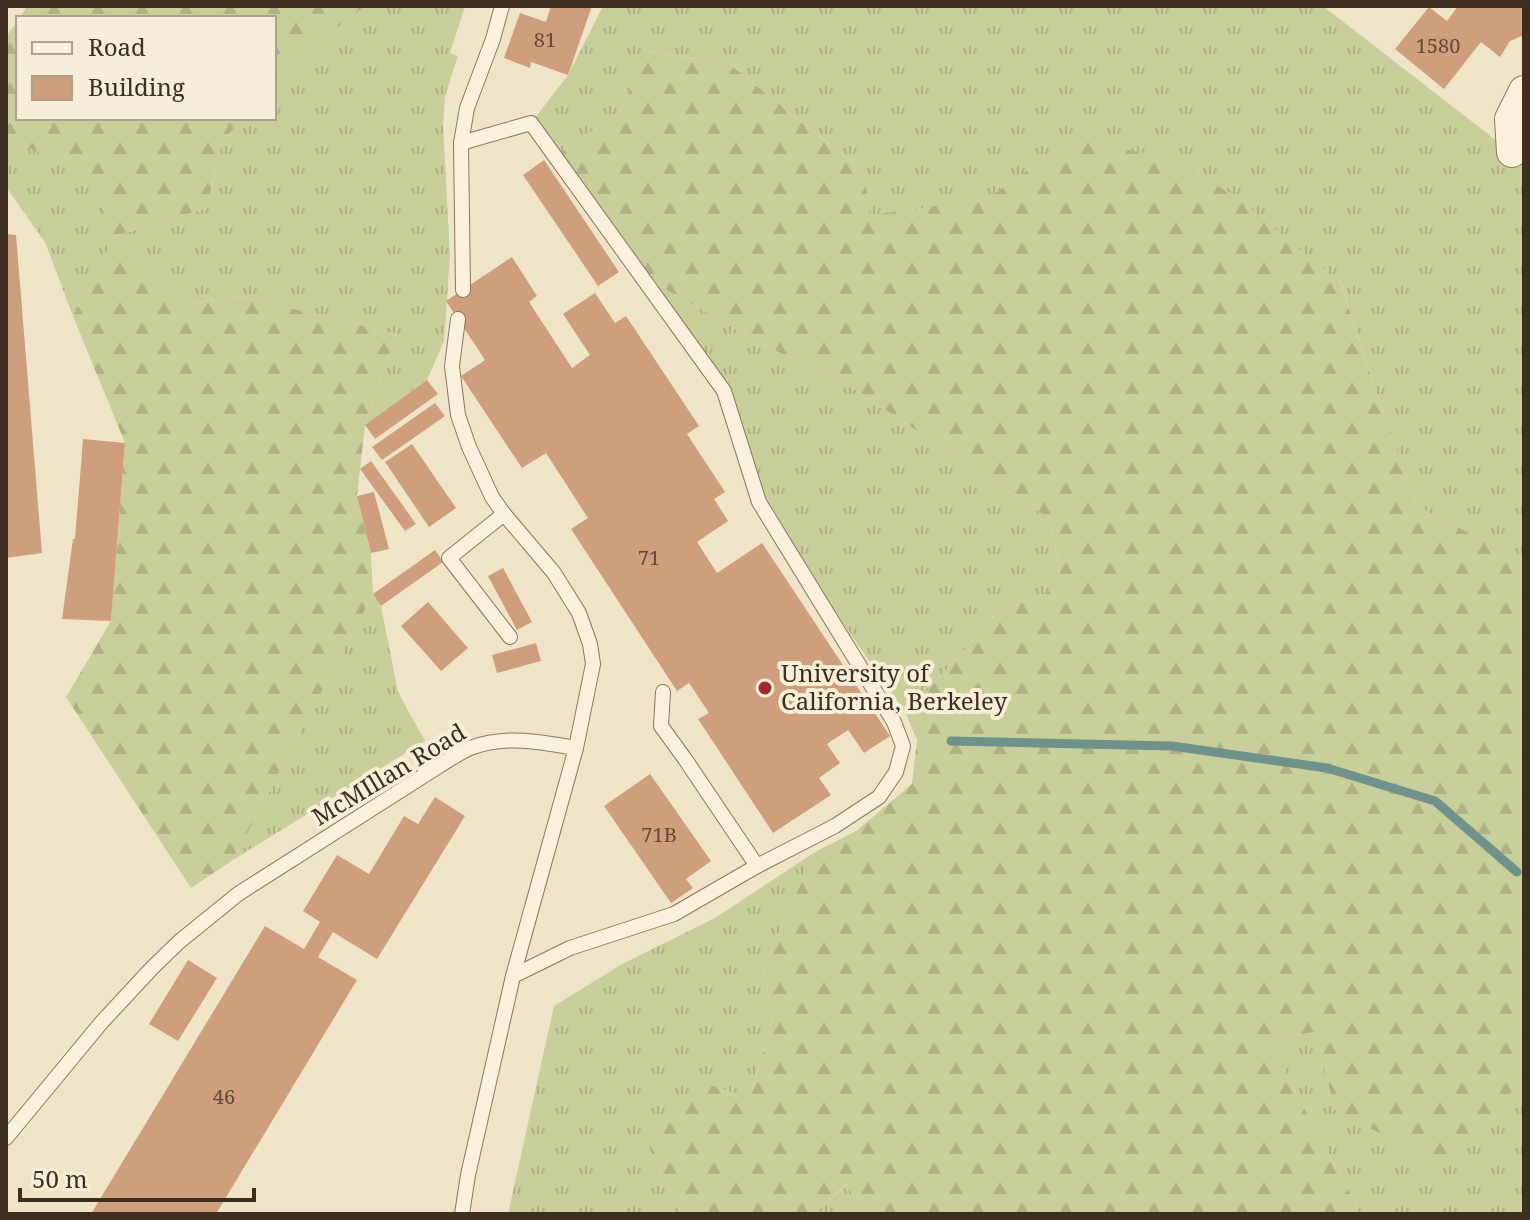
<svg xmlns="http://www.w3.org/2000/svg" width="1530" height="1220" viewBox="0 0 1530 1220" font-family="'Noto Serif',serif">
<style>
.grass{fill:url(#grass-tufts)}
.forest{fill:url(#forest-firs)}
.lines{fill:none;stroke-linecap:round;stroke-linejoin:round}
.stream{stroke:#6f938a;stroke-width:9}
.building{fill:#cf9f7d}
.lane-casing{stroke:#8d765c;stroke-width:16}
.street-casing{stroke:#8d765c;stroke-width:32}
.lane{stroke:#faf1dc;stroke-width:14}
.street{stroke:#faf1dc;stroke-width:30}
.poi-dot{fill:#9e2a2b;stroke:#f7eed8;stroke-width:3}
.labels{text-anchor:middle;stroke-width:8;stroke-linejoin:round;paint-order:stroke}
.number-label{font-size:20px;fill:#624a37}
.poi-label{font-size:24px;fill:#3d2e20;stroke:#f7eed8;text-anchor:start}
.street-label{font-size:24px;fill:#3d2e20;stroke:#f7eed8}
</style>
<defs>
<pattern id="grass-tufts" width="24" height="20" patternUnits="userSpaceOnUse" patternTransform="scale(2)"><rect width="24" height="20" fill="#c9cf9b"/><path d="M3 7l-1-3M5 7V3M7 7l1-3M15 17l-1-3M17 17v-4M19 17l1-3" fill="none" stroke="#aeb285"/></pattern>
<pattern id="forest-firs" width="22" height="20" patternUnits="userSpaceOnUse" patternTransform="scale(2)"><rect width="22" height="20" fill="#c9cf9b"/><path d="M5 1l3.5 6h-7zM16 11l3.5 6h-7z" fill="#aeb285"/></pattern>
</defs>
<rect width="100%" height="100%" fill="#f0e4c8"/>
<!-- grass -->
<g class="grass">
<polygon points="365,6 465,6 450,53 458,56 445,96 443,125 450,256 444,341 427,380 365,425 396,334 241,296 183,305 115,236 73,316 45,242 6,187 6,137 87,175 115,236 207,208 221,143 243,118 274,118 274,81 283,70"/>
<polygon points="603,6 1323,6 1524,162 1524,560 1417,507 1373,383 1341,282 1074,137 987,199 869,216 864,172 728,63 647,52 620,112 555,156 531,123 568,75"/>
<polygon points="640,275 766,346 854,389 1050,519 1062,586 998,612 906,714 759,502 724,391"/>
<polygon points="373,594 381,606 398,692 425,741 233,860"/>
<polygon points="815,852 764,966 772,1020 750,1098 649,1148 682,1214 508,1214 554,1006 624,963 715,918"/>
<polygon points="1316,1032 1335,1110 1519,1084 1524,1073 1524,1214 1354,1214 1357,1206 1267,1039"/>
<polygon points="848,1184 860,1214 813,1214"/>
</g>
<!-- forest -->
<g class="forest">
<polygon points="27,6 365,6 283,70 274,81 274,18 20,18"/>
<polygon points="18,20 18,118 243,118 221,143 207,208 115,236 183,305 241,296 396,334 365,425 357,496 371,553 373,594 233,860 191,888 66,697 111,621 125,443 73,316 114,236 86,175 6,137 6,37"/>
<polygon points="646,52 728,63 864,172 870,215 987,199 1074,137 1164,158 1236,196 1341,283 1373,383 1417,507 1524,560 1524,1073 1519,1084 1443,1166 1335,1110 1315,1032 1267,1039 1357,1206 1354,1214 860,1214 847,1184 813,1214 682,1214 649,1148 697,1081 750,1098 772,1020 764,966 815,852 856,831 912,784 917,740 906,714 998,612 1062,586 1050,519 854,389 766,346 640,275 555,156 620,112"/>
</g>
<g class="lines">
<!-- stream -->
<polyline class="stream" points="951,741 1172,746 1327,768 1435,801 1517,872"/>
</g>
<!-- building -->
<g class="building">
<polygon points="551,6 592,6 568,75 531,62 530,68 504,58 520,13 546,22"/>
<polygon points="1458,6 1524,6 1524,35 1510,41 1500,57 1481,42 1444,89 1395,49 1429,7 1447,21"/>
<polygon points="544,160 619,272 598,286 523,175"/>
<polygon points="6,234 16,235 42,553 6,558"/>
<polygon points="512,257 537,296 529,302 572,368 590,355 563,314 595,293 615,323 626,316 699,426 687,434 725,492 714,499 728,521 697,542 717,573 762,543 890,736 864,753 848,730 827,744 840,763 819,778 831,795 773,833 698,719 709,713 689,683 677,691 571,529 588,518 546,453 522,468 461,376 485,360 446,301"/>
<polygon points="427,380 438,394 375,439 365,425"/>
<polygon points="435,403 445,416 382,460 372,447"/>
<polygon points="83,439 125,443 111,621 62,619 73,539 75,539"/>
<polygon points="412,444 456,508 429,527 385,462"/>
<polygon points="371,461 416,524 405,531 360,469"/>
<polygon points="374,492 389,549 371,553 357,496"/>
<polygon points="435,550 443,562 381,606 373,594"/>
<polygon points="503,568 532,622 517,630 488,576"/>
<polygon points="428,602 468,648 441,671 401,626"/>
<polygon points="536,643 541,661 497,673 492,655"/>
<polygon points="650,774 711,861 686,879 693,888 671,903 604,806"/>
<polygon points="435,797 465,816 377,959 333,932 318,957 357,980 216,1214 91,1214 265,926 304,949 320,922 303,911 337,855 369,874 404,816 418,824"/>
<polygon points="188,960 217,978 178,1041 149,1024"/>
</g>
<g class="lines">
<!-- lane casing -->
<g class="lane-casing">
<g id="lane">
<polyline points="461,143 531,123 724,391 759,502 894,722 903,746 896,772 879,797 835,826 757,866"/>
<polyline points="463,290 461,143 467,108 493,39 502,6"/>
<polyline points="458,319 452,366 458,415 469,447 492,497 504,514 554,573 579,613 590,644 593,664 576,748"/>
<polyline points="504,514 449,558 510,637"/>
<polyline points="513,976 570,948 674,914 757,866 685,759 661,726 663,692"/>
<path d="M6,1138L101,1023L153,967L180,941L238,894L439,766C450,759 462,751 473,747C507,735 542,742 576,748L513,976L468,1175L462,1214"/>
</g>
</g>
<!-- street casing -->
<g class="street-casing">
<polyline id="street" points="1512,152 1510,119 1524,91"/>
</g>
<!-- lane -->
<use href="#lane" class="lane"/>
<!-- street -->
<use href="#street" class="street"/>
</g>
<!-- markers -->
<circle class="poi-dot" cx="765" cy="688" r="8"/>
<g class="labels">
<!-- number labels -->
<g class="number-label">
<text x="545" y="47">81</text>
<text x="1438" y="53">1580</text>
<text x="649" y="565">71</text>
<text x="659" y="842">71B</text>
<text x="224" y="1104">46</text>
</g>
<!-- poi labels -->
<g class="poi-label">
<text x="781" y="682">University of<tspan x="781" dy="28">California, Berkeley</tspan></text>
</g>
<!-- street labels -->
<g class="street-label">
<text transform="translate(389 775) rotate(-31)" y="8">McMIllan Road</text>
</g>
</g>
<!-- border -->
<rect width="1530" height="1220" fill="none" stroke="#3d2e20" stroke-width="16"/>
<!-- legend -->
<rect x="16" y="16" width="260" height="104" fill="#f7eed8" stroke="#ada18e" stroke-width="2"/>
<rect x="32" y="42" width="40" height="12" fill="#faf1dc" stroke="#ada18e" stroke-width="2"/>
<text x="88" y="56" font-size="24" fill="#3d2e20">Road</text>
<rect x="32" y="76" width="40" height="24" fill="#cf9f7d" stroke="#ada18e" stroke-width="2"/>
<text x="88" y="96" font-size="24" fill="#3d2e20">Building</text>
<!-- scale -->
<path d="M20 1188v12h234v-12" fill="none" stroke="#3d2e20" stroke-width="4"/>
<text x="32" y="1188" font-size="24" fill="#3d2e20" stroke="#f7eed8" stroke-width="6" paint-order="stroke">50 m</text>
</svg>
